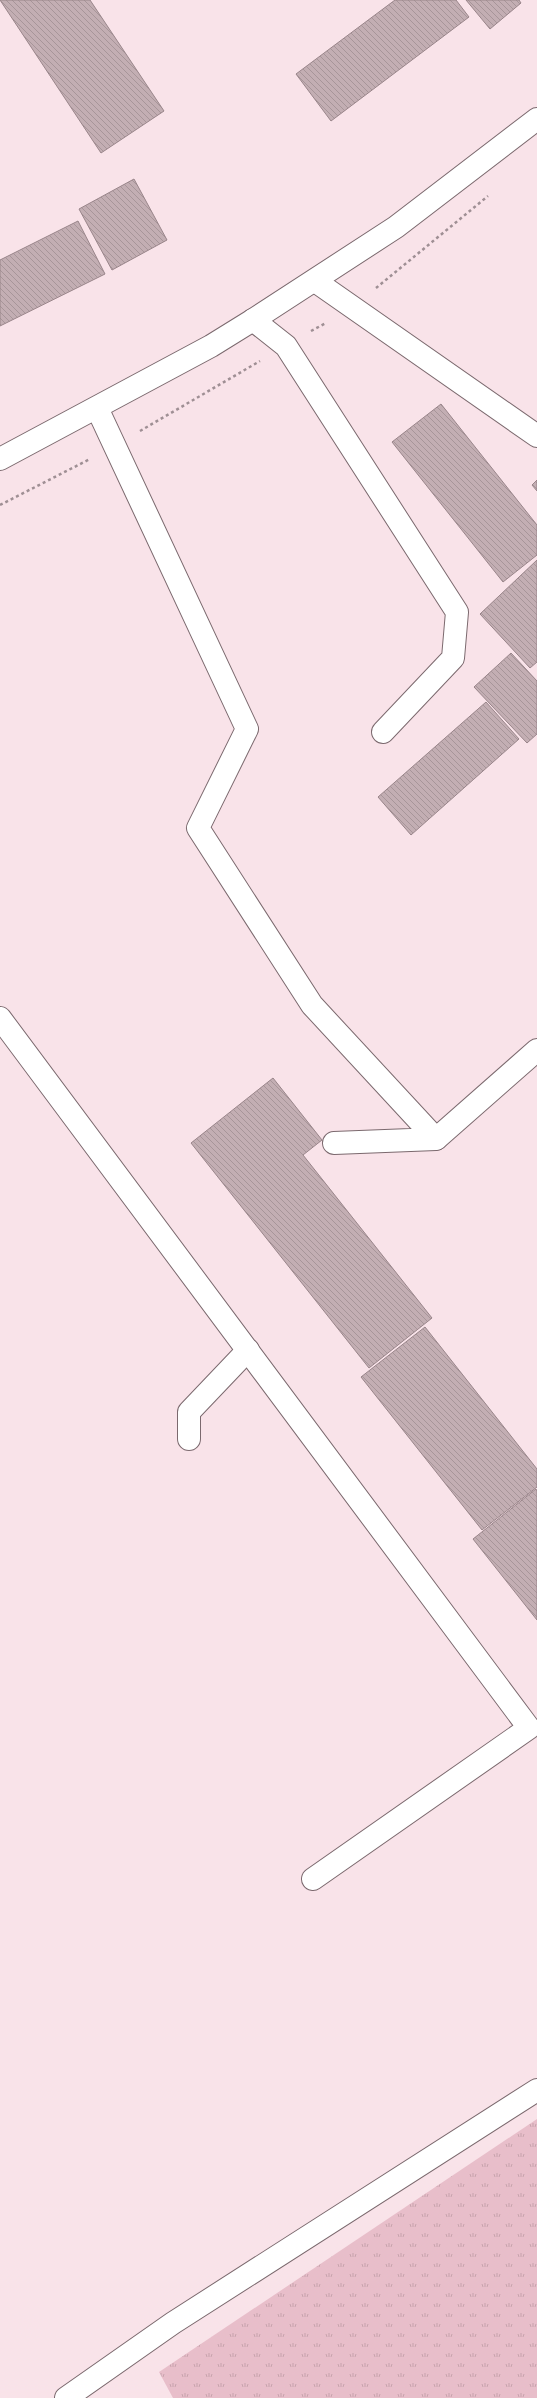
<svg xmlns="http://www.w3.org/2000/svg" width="537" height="2398" viewBox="0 0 537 2398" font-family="Bitter,serif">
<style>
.grass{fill:url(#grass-tufts)}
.building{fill:url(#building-back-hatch);stroke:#99858a}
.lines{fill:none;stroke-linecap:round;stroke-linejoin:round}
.minor-casing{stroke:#7b696e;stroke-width:24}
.major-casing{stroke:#7b696e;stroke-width:24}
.path{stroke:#9f8f94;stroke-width:2.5;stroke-dasharray:3 3;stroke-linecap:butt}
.minor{stroke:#fff;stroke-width:22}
.major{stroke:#fff;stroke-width:22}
</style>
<defs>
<pattern id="grass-tufts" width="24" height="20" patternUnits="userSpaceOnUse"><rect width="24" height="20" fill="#e8beca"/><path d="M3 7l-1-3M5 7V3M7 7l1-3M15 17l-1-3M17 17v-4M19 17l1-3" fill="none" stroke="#c7a3ad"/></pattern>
<pattern id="building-back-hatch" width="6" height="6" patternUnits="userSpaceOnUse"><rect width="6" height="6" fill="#c3aeb3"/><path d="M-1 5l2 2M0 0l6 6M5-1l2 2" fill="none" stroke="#a79599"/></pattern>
</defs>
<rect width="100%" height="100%" fill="#f9e3e9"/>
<!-- grass -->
<polygon class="grass" points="537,2119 537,2398 173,2398 159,2372"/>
<!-- building -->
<g class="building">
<polygon points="0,0 90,0 164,111 101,153"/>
<polygon points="395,0 456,0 469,17 331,121 296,74"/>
<polygon points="466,0 519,0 521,3 490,29"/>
<polygon points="134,179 167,240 112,270 79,209"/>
<polygon points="78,221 105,274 0,326 0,260"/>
<polygon points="441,404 537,525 537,555 503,582 392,442"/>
<polygon points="537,480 537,491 532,485"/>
<polygon points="537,560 537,662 530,668 480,614"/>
<polygon points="511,653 537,681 537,734 527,743 474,687"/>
<polygon points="486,702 519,739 411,835 378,797"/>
<polygon points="273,1078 322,1140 303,1155 432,1318 369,1368 191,1143"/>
<polygon points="425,1327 537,1469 537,1487 482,1530 361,1377"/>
<polygon points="536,1489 537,1491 537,1620 473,1539"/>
</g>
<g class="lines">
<!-- minor casing -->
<g class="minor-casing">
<g id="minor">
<polyline points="315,281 537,436"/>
<polyline points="253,320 286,346 457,612 453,658 383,732"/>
<polyline points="97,408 247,729 198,828 312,1005 436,1139 334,1143"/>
<polyline points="0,1018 529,1728 313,1879"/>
<polyline points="436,1139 537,1050"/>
<polyline points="189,1439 189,1412 248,1350"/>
<polyline points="66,2398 173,2323 537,2090"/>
</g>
</g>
<!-- major casing -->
<g class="major-casing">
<polyline id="major" points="0,459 211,346 253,320 396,227 537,119"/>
</g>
<!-- path -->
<g class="path">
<polyline points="376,288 488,196"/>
<polyline points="311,331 326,323"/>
<polyline points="140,431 260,361"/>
<polyline points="0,505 90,459"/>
</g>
<!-- minor -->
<use href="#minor" class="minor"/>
<!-- major -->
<use href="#major" class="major"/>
</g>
</svg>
